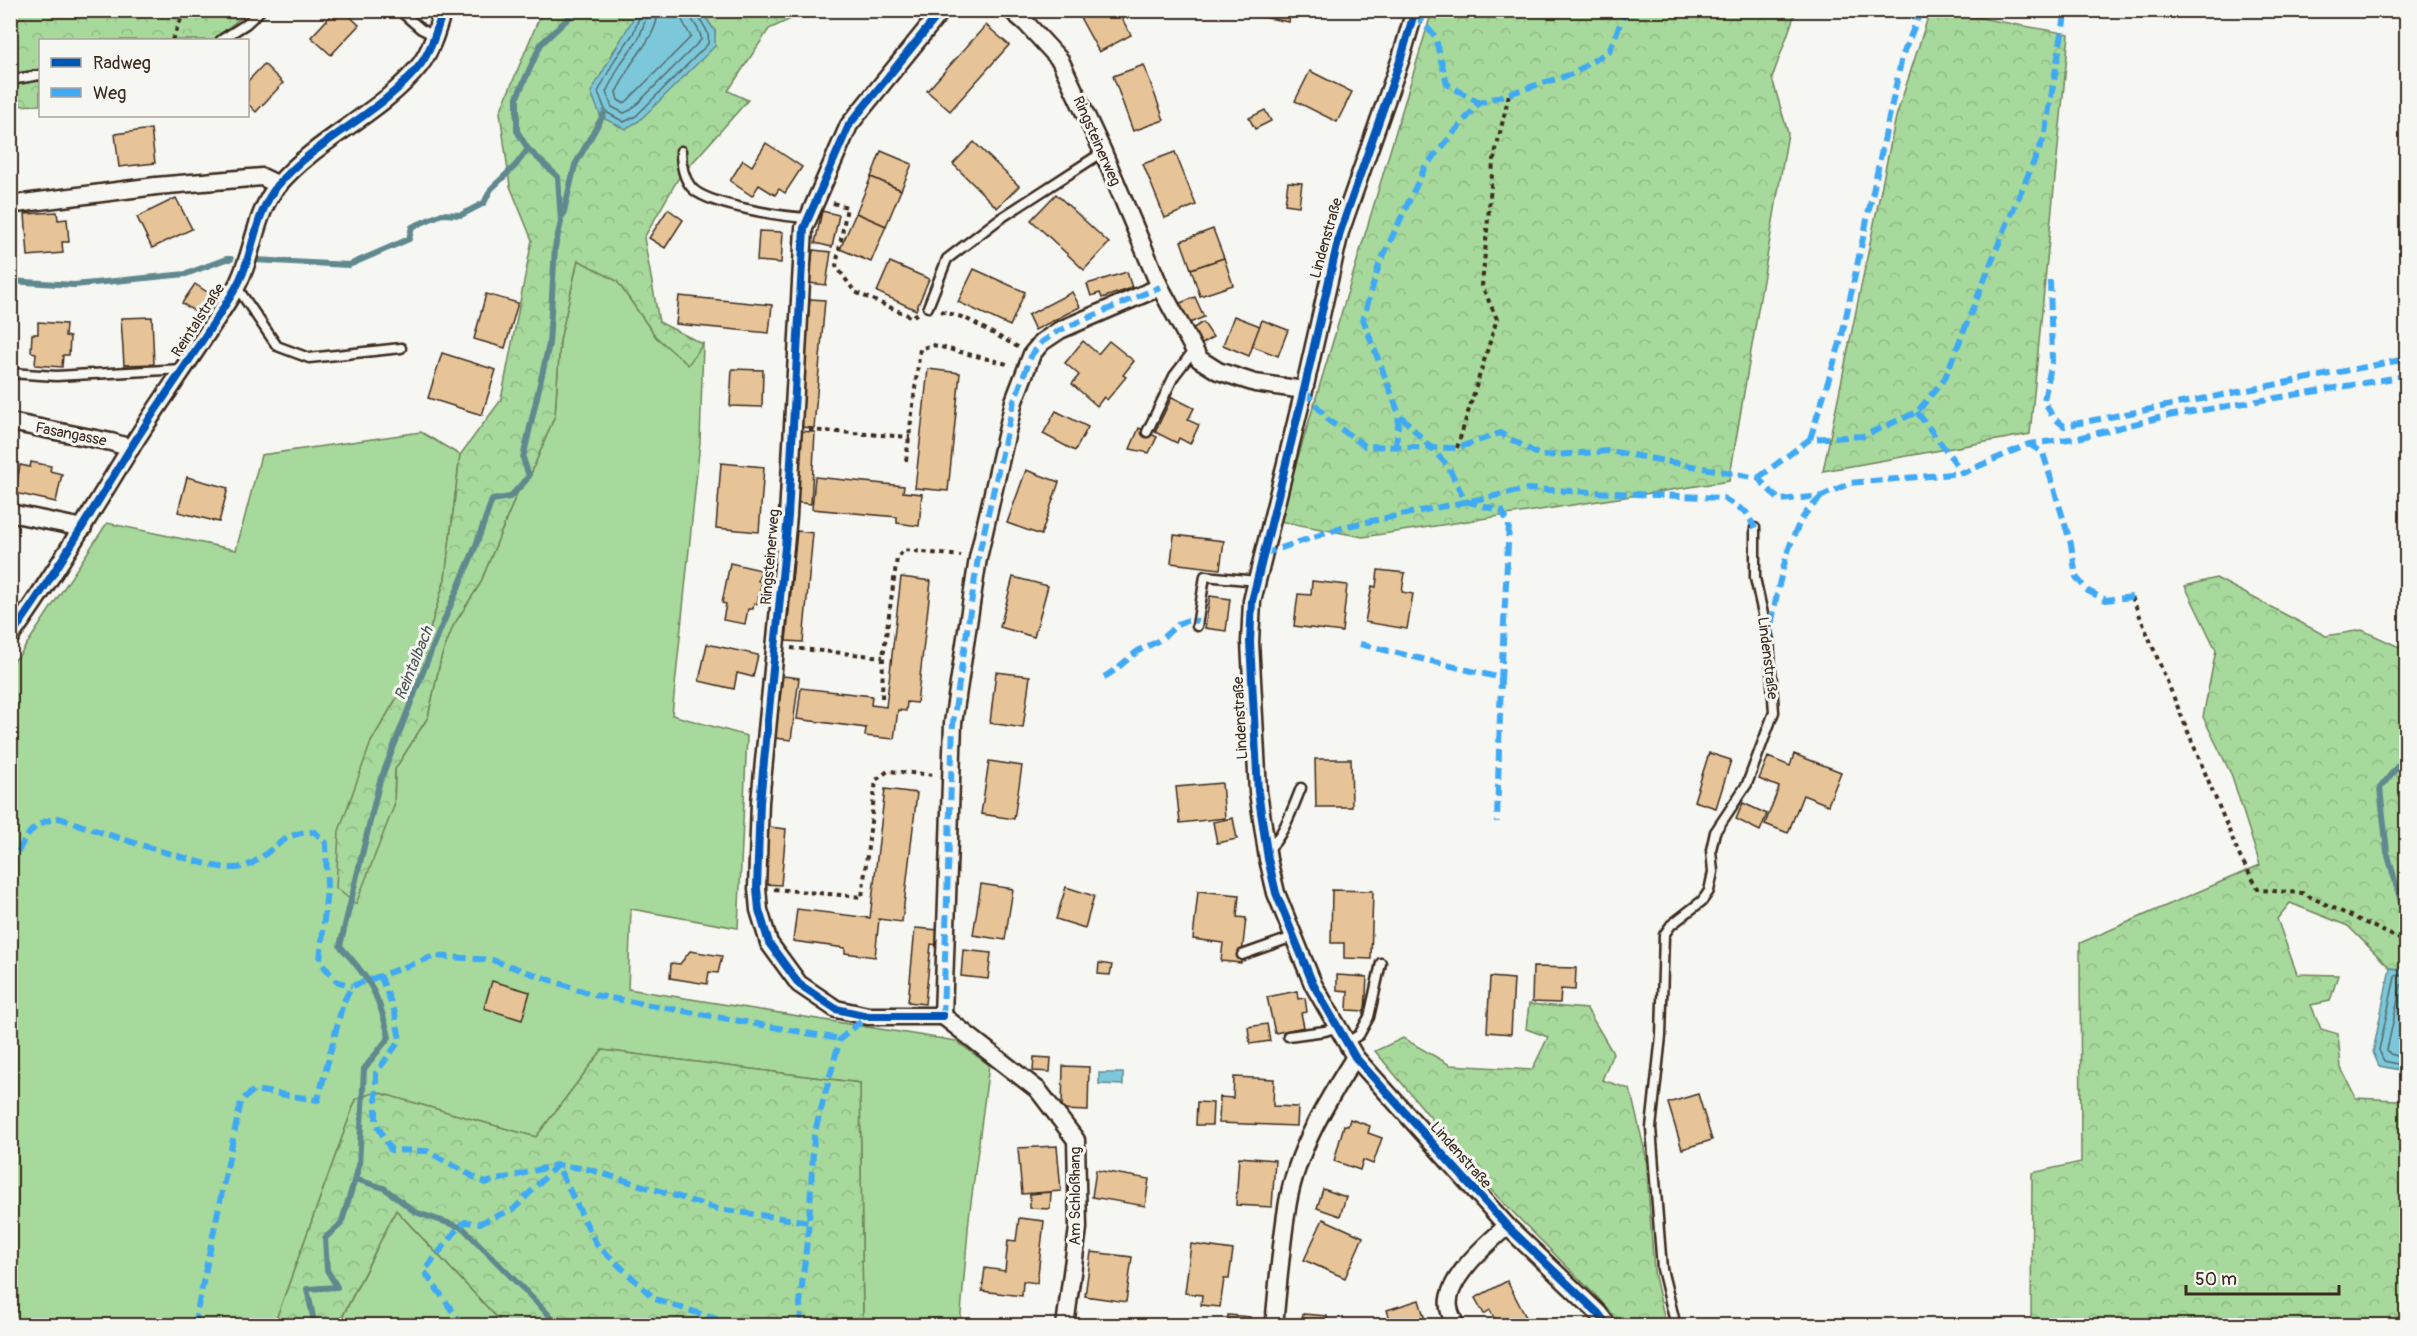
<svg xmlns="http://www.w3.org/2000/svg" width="2417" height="1336" viewBox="0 0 2417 1336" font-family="Pangolin,sans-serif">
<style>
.grass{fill:#a6d99b;stroke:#70825c;stroke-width:1.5}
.forest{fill:url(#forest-crowns);stroke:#70825c;stroke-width:1.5}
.water{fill:#7bc8da;stroke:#61898f;stroke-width:1.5}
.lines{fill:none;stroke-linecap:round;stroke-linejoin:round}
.shore{stroke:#556969;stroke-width:1.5}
.stream{stroke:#61898f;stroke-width:6}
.building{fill:#e6c498;stroke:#3b2a1e;stroke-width:1.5}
.lane-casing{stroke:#3b2a1e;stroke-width:13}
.street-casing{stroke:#3b2a1e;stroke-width:21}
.path{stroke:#3b2a1e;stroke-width:4;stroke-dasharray:4.5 4.5;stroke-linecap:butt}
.lane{stroke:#f6f6f2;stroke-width:8}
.street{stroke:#f6f6f2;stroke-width:16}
.quiet{stroke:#3fa9f5;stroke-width:6;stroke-dasharray:12 6;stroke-linecap:butt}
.cycleway-casing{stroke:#f6f6f2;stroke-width:11}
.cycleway{stroke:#0057b8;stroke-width:8}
.labels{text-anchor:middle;stroke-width:6;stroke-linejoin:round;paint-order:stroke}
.street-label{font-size:15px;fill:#3b2a1e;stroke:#f6f6f2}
.water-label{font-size:16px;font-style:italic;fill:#4e5956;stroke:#f6f6f2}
</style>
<defs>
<pattern id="forest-crowns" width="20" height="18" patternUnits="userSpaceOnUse" patternTransform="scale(1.5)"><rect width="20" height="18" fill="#a6d99b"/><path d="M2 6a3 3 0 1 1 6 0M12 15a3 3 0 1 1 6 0" fill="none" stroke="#90ba85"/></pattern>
</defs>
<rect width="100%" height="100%" fill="#f6f6f2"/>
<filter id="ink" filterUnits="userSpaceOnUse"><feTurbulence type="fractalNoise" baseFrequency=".0167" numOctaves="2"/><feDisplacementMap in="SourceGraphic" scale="12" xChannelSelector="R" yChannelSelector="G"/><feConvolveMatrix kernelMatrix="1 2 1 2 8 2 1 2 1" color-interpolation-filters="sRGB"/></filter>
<g filter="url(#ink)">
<!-- grass -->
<g class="grass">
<polygon points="578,259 617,281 656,337 688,364 703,344 700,442 672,715 747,736 738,928 631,909 628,989 956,1041 989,1065 969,1218 960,1325 863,1325 860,1083 602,1050 536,1137 376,1092 356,1099 274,1325 11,1325 10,663 19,656 107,523 236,550 261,455 421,432 460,455 445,579 423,653 371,742 394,806 395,769 428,717 441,658 453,626 480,584 517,493 528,481 555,415 560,340"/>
<polygon points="396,1210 504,1325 338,1326"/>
</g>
<!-- forest -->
<g class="forest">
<polygon points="742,10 808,11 769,29 728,91 748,100 678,179 644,238 659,322 703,344 688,365 656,337 617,281 578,260 560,340 555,415 528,481 517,493 480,584 453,626 441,658 428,717 395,769 394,806 356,904 336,888 339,831 371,742 423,653 445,579 460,455 501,400 532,240 510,186 500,112 542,11 638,11 627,32 610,56 682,77 714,46 715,31 701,11"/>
<polygon points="1492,10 1513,13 1515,10 1796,11 1772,78 1788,133 1729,481 1363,537 1279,521 1432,11"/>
<polygon points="10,11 249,11 213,40 40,40 40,105 11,106"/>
<polygon points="1930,11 1941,11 2069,34 2030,434 1823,471 1896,117"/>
<polygon points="2216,578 2326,636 2362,630 2406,650 2406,970 2390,968 2348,926 2290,903 2277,919 2297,974 2338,975 2330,1001 2311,1005 2321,1029 2338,1034 2341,1068 2356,1098 2396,1100 2406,1097 2406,1288 2402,1314 2396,1326 2031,1326 2032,1173 2081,1162 2080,943 2260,865 2232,776 2203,717 2216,650 2185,586"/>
<polygon points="1529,1004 1587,1009 1613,1053 1602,1080 1630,1089 1646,1156 1654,1272 1666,1325 1620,1325 1600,1300 1491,1190 1375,1051 1403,1038 1450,1065 1532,1070 1548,1037 1526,1029"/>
<polygon points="602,1050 860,1083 863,1325 504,1325 396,1210 338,1325 274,1325 356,1099 376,1092 536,1137"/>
</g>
<!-- water -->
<g class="water">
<polygon points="638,10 701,11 715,31 715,46 639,121 625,129 601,117 591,92"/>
<polygon points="2390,968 2406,970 2406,1071 2379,1066 2373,1052"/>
<polygon points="1099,1073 1123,1073 1123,1085 1099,1084"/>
</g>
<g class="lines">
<!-- shore -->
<g class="shore">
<path d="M642,10L633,34L615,59L598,92L606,112L624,122L636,116L708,44C711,27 699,25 697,10"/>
<path d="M649,10L639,38L621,63L606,92L612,107L624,113L631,110L701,40C702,29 690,22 689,10"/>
<path d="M658,10C658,32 641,49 630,66C625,75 621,84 616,92L618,100L623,103L626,102L691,37L682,20L680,10"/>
<polyline points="2406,976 2397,975 2395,977 2379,1050 2384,1061 2406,1066"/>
<polyline points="2406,983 2401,985 2387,1050 2390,1054 2406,1058"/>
</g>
<!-- stream -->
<g class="stream">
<polyline points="563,215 575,165 605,112"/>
<polyline points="254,260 349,265 409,239 412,227 442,214 461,215 484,203 491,189 515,166 528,149"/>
<polyline points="10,281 74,285 186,274 226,259 231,259"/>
<polyline points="2406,756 2380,788 2387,852 2406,920"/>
<polyline points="355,1179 384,1188 415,1212 463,1228 552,1318 555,1326"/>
<path d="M315,1326L307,1289L337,1287L327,1270L325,1238L341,1224L359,1166L364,1069L389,1037C378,993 370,979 340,946L379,784L432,649L475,548L492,500L510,497L529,476L523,458L549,344L555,247L561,222L558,177L528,149L517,131V97L541,44L577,10"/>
</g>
</g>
<!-- building -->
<g class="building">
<polygon points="336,10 343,10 359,25 331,55 311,37"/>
<polygon points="1076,10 1117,10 1131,35 1099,52"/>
<polygon points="1247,10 1291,10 1289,22 1247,14"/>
<polygon points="986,25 1009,45 950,111 927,91"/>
<polygon points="264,64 283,83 256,112 248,104 248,81"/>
<polygon points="1144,65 1164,120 1133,131 1113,76"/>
<polygon points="1310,71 1352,92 1337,122 1295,101"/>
<polygon points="1265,110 1271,121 1255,129 1249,118"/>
<polygon points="151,129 155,163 119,167 115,134"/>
<polygon points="10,139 15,139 17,175 10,175"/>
<polygon points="974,142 1019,186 997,208 953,164"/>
<polygon points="766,143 802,167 785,193 779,189 775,195 759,185 752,196 730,181 743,160 752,166"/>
<polygon points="881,151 912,164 901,190 871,177"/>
<polygon points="1175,152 1196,205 1165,218 1143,164"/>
<polygon points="871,177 901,190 886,226 856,213"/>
<polygon points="1288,182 1302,183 1299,206 1285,204"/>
<polygon points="1056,194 1109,243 1084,270 1031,220"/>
<polygon points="176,198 192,229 152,248 137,217"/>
<polygon points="668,209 683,220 665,248 649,238"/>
<polygon points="822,211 839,215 832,247 815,243"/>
<polygon points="57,212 58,220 67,219 69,242 62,242 63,253 28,256 25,214"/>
<polygon points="856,213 886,226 871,262 840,249"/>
<polygon points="1213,229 1224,258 1191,269 1181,241"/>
<polygon points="759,231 783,232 781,263 757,261"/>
<polygon points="813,250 831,252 826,285 809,283"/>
<polygon points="1224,258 1233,285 1200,296 1191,269"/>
<polygon points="890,262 929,279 916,310 877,292"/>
<polygon points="974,269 1025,292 1010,326 958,302"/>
<polygon points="1127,272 1132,288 1102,298 1100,293 1091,296 1087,284"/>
<polygon points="195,284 210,294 197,313 182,303"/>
<polygon points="1072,292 1080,307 1035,330 1028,315"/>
<polygon points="486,294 518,303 505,348 474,339"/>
<polygon points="679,296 772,305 769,333 676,324"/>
<polygon points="1195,297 1204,317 1187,324 1178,304"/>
<polygon points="810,299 825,300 814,428 799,427"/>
<polygon points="1234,316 1260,326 1249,356 1223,345"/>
<polygon points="152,317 154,364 124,365 121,318"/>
<polygon points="1262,320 1288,330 1278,356 1252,346"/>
<polygon points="38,322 66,324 65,336 70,337 69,355 63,355 62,367 35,365 36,353 31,352 32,334 38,334"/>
<polygon points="1203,322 1213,337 1199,346 1189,331"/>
<polygon points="1083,341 1098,354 1109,341 1134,361 1123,375 1126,377 1107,400 1104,397 1097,406 1072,384 1079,375 1065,363"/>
<polygon points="442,353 496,370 482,415 428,398"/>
<polygon points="732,369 763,370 762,407 730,406"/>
<polygon points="928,369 960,373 948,491 915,488"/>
<polygon points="1172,397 1194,408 1188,420 1199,425 1190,444 1179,438 1177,443 1155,432"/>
<polygon points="1056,411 1088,427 1075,451 1043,434"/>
<polygon points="1139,428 1157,437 1149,453 1130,449"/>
<polygon points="799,431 815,432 811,504 794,502"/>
<polygon points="31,462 51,466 50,471 62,474 56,502 15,493 20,465 30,467"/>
<polygon points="721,463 764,467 759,532 716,528"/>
<polygon points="1026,470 1059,482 1041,535 1007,523"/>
<polygon points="187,477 228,488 219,522 178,512"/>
<polygon points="815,477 904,486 903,492 922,494 919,526 897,523 897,517 812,509"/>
<polygon points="797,531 813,533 803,642 786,641"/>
<polygon points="1174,535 1224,541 1220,569 1171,563"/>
<polygon points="730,563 761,570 758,581 762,582 757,604 754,603 753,609 748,609 745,624 723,620 726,604 722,603"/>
<polygon points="1378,570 1405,573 1402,592 1413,594 1407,629 1365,622 1372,586 1376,587"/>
<polygon points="901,577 931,581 917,703 907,702 906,711 898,710 894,739 865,736 866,728 797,719 801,688 872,696 871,705 886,707"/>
<polygon points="1013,577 1048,586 1034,637 1000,627"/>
<polygon points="1312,581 1347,585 1342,632 1294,626 1298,594 1311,595"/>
<polygon points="1210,596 1230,599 1226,631 1205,628"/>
<polygon points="707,644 758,655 753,677 737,673 734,689 699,681"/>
<polygon points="996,672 1030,676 1023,728 990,723"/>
<polygon points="783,676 799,678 791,740 775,738"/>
<polygon points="1709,753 1731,760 1716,808 1694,801"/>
<polygon points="1794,754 1841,772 1828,805 1803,795 1788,833 1765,824 1779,787 1759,779 1768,757 1790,766"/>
<polygon points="1315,759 1351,759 1352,807 1316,807"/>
<polygon points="989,761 1022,766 1014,819 981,814"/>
<polygon points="1222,783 1225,818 1180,823 1176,787"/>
<polygon points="885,789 917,793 902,922 879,919 875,957 845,953 845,948 793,941 797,909 870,918"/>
<polygon points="1743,803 1767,814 1760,831 1736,819"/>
<polygon points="1233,818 1237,839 1217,843 1213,822"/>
<polygon points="769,827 786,829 781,885 763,884"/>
<polygon points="981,884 1013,889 1005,940 973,935"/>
<polygon points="1066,887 1094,896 1085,928 1056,919"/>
<polygon points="1332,890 1373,891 1371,959 1344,958 1344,943 1331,943"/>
<polygon points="1198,891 1239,895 1237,917 1246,918 1241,963 1221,961 1223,943 1193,939"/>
<polygon points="915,928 939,930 938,945 931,944 925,1004 908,1002"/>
<polygon points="963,950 991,953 988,979 961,976"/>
<polygon points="690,951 722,956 718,973 709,972 707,984 670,978 671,963 680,964"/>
<polygon points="1099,963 1112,965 1110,975 1098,974"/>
<polygon points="1533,967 1576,968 1575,990 1561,989 1560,1003 1532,1002"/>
<polygon points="1337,975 1367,977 1365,1011 1347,1010 1348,991 1337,990"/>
<polygon points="1490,977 1514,979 1511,1034 1487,1032"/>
<polygon points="492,981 530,992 522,1020 484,1008"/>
<polygon points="1297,991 1298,999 1305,998 1307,1012 1301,1013 1304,1027 1275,1033 1267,997"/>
<polygon points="1267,1024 1270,1041 1250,1044 1248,1027"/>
<polygon points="1034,1057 1051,1058 1050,1072 1033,1071"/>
<polygon points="1063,1066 1089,1067 1088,1111 1062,1110"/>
<polygon points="1234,1077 1274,1079 1273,1106 1298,1107 1297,1126 1219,1123 1220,1097 1233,1098"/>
<polygon points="1698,1094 1712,1140 1682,1149 1668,1103"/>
<polygon points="1197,1102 1213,1103 1212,1125 1196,1125"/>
<polygon points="1350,1119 1370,1126 1368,1133 1382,1138 1373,1164 1363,1160 1360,1170 1334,1161 1344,1125 1348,1126"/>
<polygon points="1057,1146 1061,1191 1022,1194 1018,1148"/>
<polygon points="1239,1157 1275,1160 1272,1207 1236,1205"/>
<polygon points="1096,1170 1149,1179 1145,1206 1092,1197"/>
<polygon points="1323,1189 1346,1197 1340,1216 1317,1208"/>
<polygon points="1051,1192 1050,1209 1030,1208 1030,1194"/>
<polygon points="1019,1218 1044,1221 1037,1283 1023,1281 1022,1296 982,1291 985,1268 1005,1271 1008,1240 1016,1241"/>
<polygon points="1323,1219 1363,1237 1345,1278 1304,1260"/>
<polygon points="1191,1244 1233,1250 1229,1279 1224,1279 1220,1307 1201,1305 1202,1295 1185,1293"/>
<polygon points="1091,1252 1132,1257 1126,1302 1085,1296"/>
<polygon points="1507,1281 1529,1323 1525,1326 1498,1326 1490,1310 1484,1314 1475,1298"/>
<polygon points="1419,1300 1427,1326 1392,1326 1387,1310"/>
<polygon points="1303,1314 1327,1316 1327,1326 1302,1326"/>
<polygon points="1228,1315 1250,1317 1250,1326 1227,1326"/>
</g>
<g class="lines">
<!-- lane casing -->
<g class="lane-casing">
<g id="lane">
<polyline points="399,10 421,29 435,36"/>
<polyline points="221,40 246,24 261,10"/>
<polyline points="10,80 40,75"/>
<path d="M681,151C681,163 683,177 691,187C705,205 785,217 809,218"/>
<polyline points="236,286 277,346 309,358 401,348"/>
<polyline points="928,307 947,259 998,220 1103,152"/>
<polyline points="10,373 56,376 183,369"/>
<polyline points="1147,432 1174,376 1194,350"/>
<polyline points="1197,626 1205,576 1257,581"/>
<path d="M1267,850C1282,840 1294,805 1301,788"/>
<polyline points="1242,955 1293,937"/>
<polyline points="1288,1036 1325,1031 1338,1027"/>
<polyline points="1347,1042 1359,1035 1369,1017 1381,963"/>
<polyline points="1676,1326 1662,1269 1651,1128 1661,1036 1664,935 1671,925 1702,901 1709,891 1713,872 1711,850 1715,832 1747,784 1774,712 1769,641 1755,578 1755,528"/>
</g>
</g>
<!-- street casing -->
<g class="street-casing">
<g id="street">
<polyline points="942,10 849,125 804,228 788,516 760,802 757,888 759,910 769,943 799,984 836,1009 868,1016 943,1016"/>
<polyline points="1011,10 1026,23 1060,60 1103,152 1160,287 1199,359 1218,371 1255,383 1304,390"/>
<polyline points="1415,10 1401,58 1340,232 1304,390 1252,601 1250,642 1258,792 1268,859 1276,893 1313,984 1355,1057 1507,1226 1598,1313 1608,1326"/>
<polyline points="16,204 156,186 262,177 279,185"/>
<polyline points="10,422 111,442 131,448"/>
<polyline points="10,513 83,528"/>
<path d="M10,637C54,576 91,512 130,449C164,395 202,344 235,289C254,257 253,215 278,185C319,137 381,114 420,65C432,49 437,29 443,10"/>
<polyline points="943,1016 953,723 978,558 1014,401 1032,354 1042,342 1060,330 1160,287"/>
<polyline points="943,1016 1038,1090 1076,1140 1078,1228 1065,1326"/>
<path d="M1274,1326C1278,1285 1281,1243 1288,1202C1297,1150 1327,1101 1355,1057"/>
<path d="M1456,1326C1453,1320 1450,1314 1449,1308C1444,1280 1488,1243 1507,1226"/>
</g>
</g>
<!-- path -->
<g class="path">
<polyline points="172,40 185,10"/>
<polyline points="833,203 847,207 836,266 855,292 912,317 918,313"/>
<polyline points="941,311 965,318 1018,347"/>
<polyline points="809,430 910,437"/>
<polyline points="1457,448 1497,319 1482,286 1493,163 1509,94"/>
<polyline points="906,461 920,349 933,345 1011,365"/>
<polyline points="2132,597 2240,857 2259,890 2302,893 2406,942"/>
<polyline points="791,648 883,657"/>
<polyline points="882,698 883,657 897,558 904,550 961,556"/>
<polyline points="774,889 862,897 876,780 888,771 936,775"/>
</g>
<!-- lane -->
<use href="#lane" class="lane"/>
<!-- street -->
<use href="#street" class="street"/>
<!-- quiet -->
<g class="quiet">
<polyline points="1414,14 1435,36 1447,84 1479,103"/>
<polyline points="2050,280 2052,361 2044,400 2052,416 2064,426 2406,359"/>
<polyline points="1304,390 1328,420 1365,446 1457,448 1500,433 1541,456 1610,451 1758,478 1779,500 1822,496 1850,483 1963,473 2029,444 2078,438 2162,417 2406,376"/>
<polyline points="1917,412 1963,473"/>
<polyline points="1810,439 1841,340 1902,57 1921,10"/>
<polyline points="2029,444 2043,453 2071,544 2076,577 2088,591 2106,600 2132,597"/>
<polyline points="1396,447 1399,414"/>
<polyline points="1758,478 1810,439 1863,436 1917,412 1945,378 2001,238 2044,138 2066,10"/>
<polyline points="1263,554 1347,526 1528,489 1723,498 1746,512 1755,528"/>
<path d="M1769,641C1774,605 1785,542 1806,513C1811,507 1817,501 1822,496"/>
<polyline points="1360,644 1501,678 1497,822"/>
<path d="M1104,677C1117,670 1126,660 1138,651C1144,647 1152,645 1159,640C1173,631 1179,617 1198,621"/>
<polyline points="1501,681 1509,524 1502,511 1465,501 1448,466 1399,414 1363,319 1379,265 1425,167 1479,103 1572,74 1609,51 1626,10"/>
<path d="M10,868C23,843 28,822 59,818C101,832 142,846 185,858C200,862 219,869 235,868C267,866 276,830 315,832L326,843L327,889L320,961L336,981L352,986"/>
<polyline points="380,975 395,1013 400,1040 376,1073 376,1123 391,1150 427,1151 485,1183 557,1165 588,1169 718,1209 809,1222"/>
<polyline points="943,1016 953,723 978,558 1014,401 1032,354 1042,342 1060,330 1160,287"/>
<polyline points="194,1326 241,1101 254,1090 318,1100 343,1003 352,986 435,956 492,960 594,995 840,1039"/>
<polyline points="463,1326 424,1271 459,1227 465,1222 480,1223 514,1209 557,1165 597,1245 655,1299 737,1326"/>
<polyline points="801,1326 800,1304 809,1222 814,1135 840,1039 868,1016"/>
</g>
<!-- cycleway casing -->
<g class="cycleway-casing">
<g id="cycleway">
<polyline points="942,10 849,125 804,228 788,516 760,802 757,888 759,910 769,943 799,984 836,1009 868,1016 943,1016"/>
<polyline points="1415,10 1401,58 1340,232 1304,390 1252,601 1250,642 1258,792 1268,859 1276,893 1313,984 1355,1057 1507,1226 1598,1313 1608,1326"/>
<path d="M10,637C54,576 91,512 130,449C164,395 202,344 235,289C254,257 253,215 278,185C319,137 381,114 420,65C432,49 437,29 443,10"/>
</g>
</g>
<!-- cycleway -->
<use href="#cycleway" class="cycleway"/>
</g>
</g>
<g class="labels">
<!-- street labels -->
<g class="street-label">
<text transform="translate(1097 141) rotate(66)" y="5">Ringsteinerweg</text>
<text transform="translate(1326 238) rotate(-74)" y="5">Lindenstraße</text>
<text transform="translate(198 320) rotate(-57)" y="5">Reintalstraße</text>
<text transform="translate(71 434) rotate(11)" y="5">Fasangasse</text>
<text transform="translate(770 557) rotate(-85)" y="5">Ringsteinerweg</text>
<text transform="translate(1768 658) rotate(83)" y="5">Lindenstraße</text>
<text transform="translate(1240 718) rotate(-93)" y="5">Lindenstraße</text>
<text transform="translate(1461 1155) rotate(48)" y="5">Lindenstraße</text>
<text transform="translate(1075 1196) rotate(-90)" y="5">Am Schloßhang</text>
</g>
<!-- water labels -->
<g class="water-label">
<text transform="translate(413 663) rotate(-68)" y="6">Reintalbach</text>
</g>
</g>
<!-- margin -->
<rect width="2417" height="1336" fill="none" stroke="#f6f6f2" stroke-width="36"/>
<rect x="18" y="18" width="2381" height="1300" fill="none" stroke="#3b2a1e" stroke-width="2" filter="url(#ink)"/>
<!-- legend -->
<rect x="39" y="39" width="210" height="78" fill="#f6f6f2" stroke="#aba49d" stroke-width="1.5"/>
<rect x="51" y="58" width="30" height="9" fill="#0057b8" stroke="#aba49d" stroke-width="1.5"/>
<text x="93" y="69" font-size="18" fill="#3b2a1e">Radweg</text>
<rect x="51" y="88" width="30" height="9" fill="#3fa9f5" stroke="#aba49d" stroke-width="1.5"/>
<text x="93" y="99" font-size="18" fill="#3b2a1e">Weg</text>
<!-- scale -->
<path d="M2186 1285v9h153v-9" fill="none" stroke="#3b2a1e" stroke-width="3"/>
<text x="2195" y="1285" font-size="18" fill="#3b2a1e" stroke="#f6f6f2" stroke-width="4.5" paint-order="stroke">50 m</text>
</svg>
